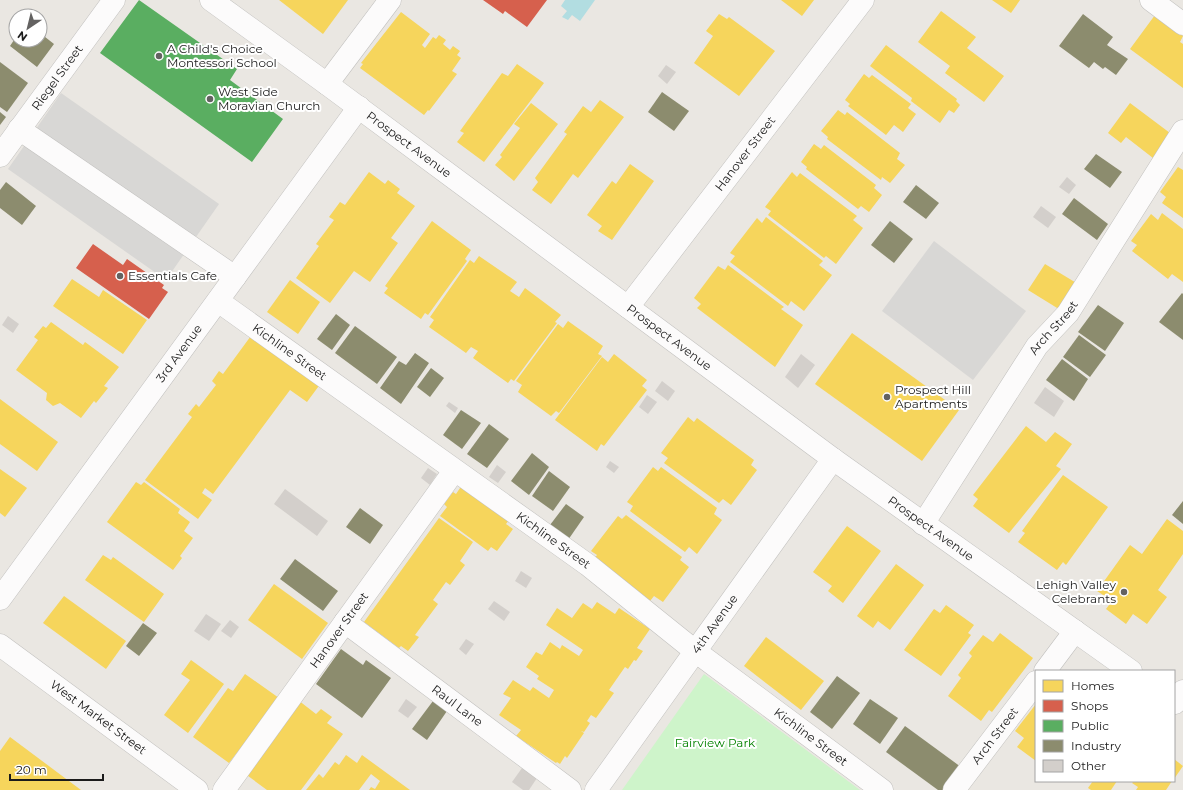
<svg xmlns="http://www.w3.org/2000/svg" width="1183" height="790" viewBox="0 0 1183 790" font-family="Montserrat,sans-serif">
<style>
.park{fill:#cef4ca}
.parking{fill:#d8d7d5}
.water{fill:#b2dde1}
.homes{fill:#f6d55c}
.shops{fill:#d6604d}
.public{fill:#5aae61}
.industry{fill:#8c8c6e}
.building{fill:#d3cfcb}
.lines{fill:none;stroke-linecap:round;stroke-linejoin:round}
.minor-casing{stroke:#c2c1bf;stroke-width:23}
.minor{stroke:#fcfbfb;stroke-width:22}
.poi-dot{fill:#636261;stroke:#fff;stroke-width:1.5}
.labels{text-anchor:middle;stroke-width:4;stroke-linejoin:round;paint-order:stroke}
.poi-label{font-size:12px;fill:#1b1b1b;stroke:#fff;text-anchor:start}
.street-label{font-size:12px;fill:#1b1b1b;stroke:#fff}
.park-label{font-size:12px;fill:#048200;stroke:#fff}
</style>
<rect width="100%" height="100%" fill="#eae7e2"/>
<!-- park -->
<polygon class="park" points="704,674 860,790 622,790"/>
<!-- parking -->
<g class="parking">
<polygon points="61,93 219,204 166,280 8,169"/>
<polygon points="934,241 1026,311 973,380 882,311"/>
</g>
<!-- water -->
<polygon class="water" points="565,0 595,0 580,21 572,15 568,20 562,17 567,11 561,6"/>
<!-- homes -->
<g class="homes">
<polygon points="279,0 348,0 323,34"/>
<polygon points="781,0 814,0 802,16"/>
<polygon points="992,0 1020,0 1011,13"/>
<polygon points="941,11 976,37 967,48 1004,76 984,102 945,73 950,66 918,42"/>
<polygon points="401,12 430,34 422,45 425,48 433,37 436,39 439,35 446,40 443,44 449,49 450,50 453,46 460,51 457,55 461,58 452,71 457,74 429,111 428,110 424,115 360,68 363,64 361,63"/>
<polygon points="719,14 727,19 729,17 775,51 739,96 694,63 713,36 706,31"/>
<polygon points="1155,15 1183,36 1180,42 1183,44 1183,88 1130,49"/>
<polygon points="886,45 957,99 956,101 960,105 954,113 949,110 940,123 911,101 912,98 870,66"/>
<polygon points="517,64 544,83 484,162 457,142 464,133 460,131 502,73 508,76"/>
<polygon points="864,74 869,78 872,75 911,104 908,108 916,114 903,132 894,125 886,135 848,106 850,104 845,100"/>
<polygon points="600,100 624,117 578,178 573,174 551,204 532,190 538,182 535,178 567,134 564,132 583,106 591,112"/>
<polygon points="531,103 558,124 514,181 495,165 502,157 500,155 520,128 514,124"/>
<polygon points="1130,103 1170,133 1153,158 1126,137 1121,143 1108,133"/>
<polygon points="838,110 845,115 847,112 900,153 897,159 905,165 890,183 882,177 881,180 827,139 828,137 821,131"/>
<polygon points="814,144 821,149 824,145 876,185 874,188 882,195 869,212 861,206 858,209 806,169 807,167 801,162"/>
<polygon points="630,164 654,181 612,240 598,231 602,226 587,215 612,181 616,184"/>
<polygon points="1178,167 1183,170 1183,218 1162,203 1166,197 1160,192"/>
<polygon points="369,172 385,184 388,180 400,189 397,193 415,206 391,238 398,243 370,282 354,271 330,303 296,278 319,246 316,244 334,220 329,217 340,202 345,205"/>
<polygon points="792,172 797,177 800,173 857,216 853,220 863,228 836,264 826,256 824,258 768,215 771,211 765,207"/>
<polygon points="1162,213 1183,229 1183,282 1172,274 1168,279 1132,251 1137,245 1131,241 1151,214 1158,220"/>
<polygon points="766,217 823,261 819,265 832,275 804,311 791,301 788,306 730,262 735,256 730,253 757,218 762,223"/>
<polygon points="432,221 471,250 465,259 467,261 428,315 425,313 421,319 384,293 388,288 385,286"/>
<polygon points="479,256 517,282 510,291 519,297 525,288 561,315 555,322 557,323 514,381 511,379 508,383 473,358 478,351 471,347 466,353 429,327 434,320 430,317 470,260 474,263"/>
<polygon points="1045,264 1078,284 1062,311 1028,290"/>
<polygon points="728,265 784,307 781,309 803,325 775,367 697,308 701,304 694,298 718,266 725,270"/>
<polygon points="72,279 99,297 103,290 147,320 123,354 53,306"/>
<polygon points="290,280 320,302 298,334 267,312"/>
<polygon points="568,321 603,346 598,354 602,356 559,413 556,411 551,416 518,392 522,385 516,381 558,324 563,328"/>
<polygon points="51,322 83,345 85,342 119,367 104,386 108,388 96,403 94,401 81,418 60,403 53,406 46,400 47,393 16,370 38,340 34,337 43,326 46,328"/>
<polygon points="256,329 321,383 307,402 290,390 213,494 205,488 202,493 212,500 198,519 145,480 192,417 188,414 196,404 199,407 216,385 212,381 219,371 223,374"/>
<polygon points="852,333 959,410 922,461 815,384"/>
<polygon points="614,354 647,380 642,386 647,390 604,446 601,444 597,451 555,420 602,357 608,362"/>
<polygon points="0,399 58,442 37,471 0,444"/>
<polygon points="688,417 694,422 697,418 754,460 751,465 757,470 731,505 723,499 719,503 664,463 668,458 661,453"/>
<polygon points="1026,426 1046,442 1055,432 1072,444 1056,466 1061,469 1009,533 973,506 978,499 973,495"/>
<polygon points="653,467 658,471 661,467 717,508 714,514 722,520 697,554 689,547 685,552 630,511 633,506 627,502"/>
<polygon points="0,469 27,488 5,517 0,513"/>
<polygon points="1063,475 1108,507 1066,565 1063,562 1057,570 1018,542 1025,533 1022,531"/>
<polygon points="136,482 141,485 144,482 180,509 178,513 190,522 184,531 193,538 180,556 182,558 173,570 107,522"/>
<polygon points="464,482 512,516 506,524 513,529 497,551 491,547 488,551 440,516 447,507 444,504 453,492 456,494"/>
<polygon points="626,515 682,557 680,560 689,567 663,602 654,596 650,601 594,559 597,555 591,551 618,516 622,519"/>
<polygon points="439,518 473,542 460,561 465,565 450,585 446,582 433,600 438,604 415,635 419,637 408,651 401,646 399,648 364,622"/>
<polygon points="1167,519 1183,531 1183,554 1158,590 1167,597 1147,624 1133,614 1126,624 1106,609 1112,601 1097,591 1130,545 1142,554"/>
<polygon points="847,526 881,551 843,603 828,591 832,586 813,572"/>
<polygon points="103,555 111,560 113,557 164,594 144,622 85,580"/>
<polygon points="896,564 924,585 890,630 878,621 873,628 857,616"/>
<polygon points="274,584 328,623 302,659 248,620"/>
<polygon points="64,596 126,641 106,669 43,623"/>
<polygon points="597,602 615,614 619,608 650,629 637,648 643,651 636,661 634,660 628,669 625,667 609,690 614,693 596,718 591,715 587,721 590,723 584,732 581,731 584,733 567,758 565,756 560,764 557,762 556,763 516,736 521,730 499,715 511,698 503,694 513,680 530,691 533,687 549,698 554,690 537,679 539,676 526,667 536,652 542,655 550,642 560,649 562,645 579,656 583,650 546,625 557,608 572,618 583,603 592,609"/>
<polygon points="946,605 974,625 968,633 971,635 941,676 904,650 934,609 940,613"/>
<polygon points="1000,633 1033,658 992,712 989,710 981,721 948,696 961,678 958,675 972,656 969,653 983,635 993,642"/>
<polygon points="766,637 824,681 801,710 744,666"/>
<polygon points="191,660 224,684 188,733 164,715 190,680 181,674"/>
<polygon points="245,674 279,698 229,763 193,737 228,688 233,691"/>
<polygon points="298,700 316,714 321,709 332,717 327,723 343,734 301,790 267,790 244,773"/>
<polygon points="1036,704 1036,761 1017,747 1024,738 1015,731"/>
<polygon points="10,737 81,790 0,790 0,751"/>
<polygon points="346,755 357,763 362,755 410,790 369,790 371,787 375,789 380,781 371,774 359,790 306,790 319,774 323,778 335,762 339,765"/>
<polygon points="1174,759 1183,766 1174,779"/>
<polygon points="1093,781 1117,781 1111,790 1091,790 1088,788"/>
<polygon points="1134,781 1172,781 1166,790 1136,790 1138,787 1132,783"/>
</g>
<!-- shops -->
<g class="shops">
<polygon points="483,0 547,0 527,27 505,11 503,14"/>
<polygon points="93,244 123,265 127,259 164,285 162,288 168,292 149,319 76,268"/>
</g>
<!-- public -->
<polygon class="public" points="139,0 237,69 230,80 283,119 252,162 100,53"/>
<!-- industry -->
<g class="industry">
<polygon points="1083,14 1113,37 1107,45 1128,59 1116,75 1105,67 1103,69 1094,62 1089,68 1059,46"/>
<polygon points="40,33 54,44 37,67 10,46 16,37 16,40 40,40"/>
<polygon points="0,62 28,83 7,112 0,107"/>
<polygon points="662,92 689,111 674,131 648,112"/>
<polygon points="0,112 6,117 0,125"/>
<polygon points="1096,154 1122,172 1110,188 1084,169"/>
<polygon points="6,182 36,206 22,225 0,208 0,190"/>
<polygon points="916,185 939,203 926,219 903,202"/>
<polygon points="1074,198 1108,224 1097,240 1062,214"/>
<polygon points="890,221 913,239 894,263 871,245"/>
<polygon points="1182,293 1183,294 1183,340 1159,322"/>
<polygon points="1098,305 1124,323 1105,351 1078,332"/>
<polygon points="336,314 350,325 332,350 317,339"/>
<polygon points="355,326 397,357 377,384 335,353"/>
<polygon points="1079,335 1106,355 1090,377 1063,357"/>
<polygon points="415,353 429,363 401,404 380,388 399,361 406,365"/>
<polygon points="1062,359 1088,379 1074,401 1046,380"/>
<polygon points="431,368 444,378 430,397 417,387"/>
<polygon points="461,410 481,423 462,449 443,435"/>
<polygon points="489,424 509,439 487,468 467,454"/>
<polygon points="532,453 549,467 529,495 511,481"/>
<polygon points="549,471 570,487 553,511 532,496"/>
<polygon points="1183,501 1183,524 1172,515"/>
<polygon points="566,504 584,517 568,540 550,525"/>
<polygon points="360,508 383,525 370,544 346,527"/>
<polygon points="295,559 338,591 323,611 280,579"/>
<polygon points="143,623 157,633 139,656 126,646"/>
<polygon points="341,649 363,665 366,660 391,678 362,718 316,684"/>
<polygon points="837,676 860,693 832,729 810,712"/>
<polygon points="870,699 898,718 880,744 853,724"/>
<polygon points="433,701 447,711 427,740 412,729"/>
<polygon points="905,726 961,767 944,790 938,790 886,752"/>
</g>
<!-- building -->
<g class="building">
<polygon points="666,65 676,72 667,84 658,76"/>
<polygon points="1067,177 1076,185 1069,194 1059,187"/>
<polygon points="1041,206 1056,217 1048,228 1033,217"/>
<polygon points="8,316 19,324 13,333 2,325"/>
<polygon points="801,354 815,365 798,388 785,377"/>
<polygon points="662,381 675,391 668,401 655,391"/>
<polygon points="1045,387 1064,401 1054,417 1034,403"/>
<polygon points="647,395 657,402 648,414 639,407"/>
<polygon points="449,402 458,408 455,413 446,406"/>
<polygon points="610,461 619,467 614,473 606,467"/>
<polygon points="497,465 506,472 498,483 489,477"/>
<polygon points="428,468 437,474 430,485 421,478"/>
<polygon points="285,489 328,521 317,536 274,504"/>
<polygon points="521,571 532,578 526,588 515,581"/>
<polygon points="494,601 510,612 504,621 488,609"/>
<polygon points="206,614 221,624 209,641 194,631"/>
<polygon points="230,620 239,627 231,638 221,631"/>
<polygon points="466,639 474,644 466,655 459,649"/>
<polygon points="406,699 417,707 408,718 398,711"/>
<polygon points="522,768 537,778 529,790 523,790 512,782"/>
</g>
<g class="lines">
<!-- minor casing -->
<g class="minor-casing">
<g id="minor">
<path id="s1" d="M211,0L327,84L833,459L1131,671"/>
<polyline points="1151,0 1183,24"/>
<polyline points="327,84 390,0"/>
<polyline points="19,129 235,277"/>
<path id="s2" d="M0,156L114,0"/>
<path id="s3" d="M218,301L588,565L695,651L882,790"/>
<path id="s4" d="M628,307L863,0"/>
<path id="s5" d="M923,524L1037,346L1068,313L1183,131"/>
<path id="s6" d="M0,599L359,107"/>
<path id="s7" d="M345,622L570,790"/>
<path id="s8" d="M0,645L197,790"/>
<polyline points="1045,671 1075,631"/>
<polyline points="1175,703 1183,691"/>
<path id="s9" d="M224,790L454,471"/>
<path id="s10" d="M596,790L833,459"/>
<path id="s11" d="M954,790L1036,682"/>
</g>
</g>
<!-- minor -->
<use href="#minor" class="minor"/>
</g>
<!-- markers -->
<g class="poi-dot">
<circle cx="159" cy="56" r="4"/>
<circle cx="210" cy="99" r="4"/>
<circle cx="120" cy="276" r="4"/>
<circle cx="887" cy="397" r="4"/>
<circle cx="1124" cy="592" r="4"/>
</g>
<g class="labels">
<!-- poi labels -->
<g class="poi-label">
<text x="167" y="53">A Child's Choice<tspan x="167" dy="14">Montessori School</tspan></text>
<text x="218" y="96">West Side<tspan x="218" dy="14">Moravian Church</tspan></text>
<text x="128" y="280">Essentials Cafe</text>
<text x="895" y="394">Prospect Hill<tspan x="895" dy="14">Apartments</tspan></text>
<text x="1116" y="589" text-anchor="end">Lehigh Valley<tspan x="1116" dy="14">Celebrants</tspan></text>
</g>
<!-- street labels -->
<g class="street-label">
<text dy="4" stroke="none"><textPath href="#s2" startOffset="97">Riegel Street</textPath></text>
<text dy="4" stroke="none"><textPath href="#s1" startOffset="245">Prospect Avenue</textPath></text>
<text dy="4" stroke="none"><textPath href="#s4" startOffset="193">Hanover Street</textPath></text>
<text dy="4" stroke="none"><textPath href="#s5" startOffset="236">Arch Street</textPath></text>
<text dy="4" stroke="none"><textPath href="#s1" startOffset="569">Prospect Avenue</textPath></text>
<text dy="4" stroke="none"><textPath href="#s6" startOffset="304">3rd Avenue</textPath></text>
<text dy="4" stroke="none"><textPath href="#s3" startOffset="88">Kichline Street</textPath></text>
<text dy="4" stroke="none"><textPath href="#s1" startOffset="893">Prospect Avenue</textPath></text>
<text dy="4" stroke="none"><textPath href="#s3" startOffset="412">Kichline Street</textPath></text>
<text dy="4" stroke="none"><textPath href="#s10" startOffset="204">4th Avenue</textPath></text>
<text dy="4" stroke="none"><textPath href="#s9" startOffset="197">Hanover Street</textPath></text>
<text dy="4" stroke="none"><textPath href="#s7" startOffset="140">Raul Lane</textPath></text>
<text dy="4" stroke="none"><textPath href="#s8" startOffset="122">West Market Street</textPath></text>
<text dy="4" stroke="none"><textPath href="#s11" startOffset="68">Arch Street</textPath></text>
<text dy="4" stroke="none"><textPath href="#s3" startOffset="736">Kichline Street</textPath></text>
</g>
<!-- park labels -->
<g class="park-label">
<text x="715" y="747">Fairview Park</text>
</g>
</g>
<!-- legend -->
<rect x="1035" y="670" width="140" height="112" fill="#ffffff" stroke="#a4a4a4"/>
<rect x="1043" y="680" width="20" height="12" fill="#f6d55c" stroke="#a4a4a4"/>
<text x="1071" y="690" font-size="12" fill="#1b1b1b">Homes</text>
<rect x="1043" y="700" width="20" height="12" fill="#d6604d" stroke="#a4a4a4"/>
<text x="1071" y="710" font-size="12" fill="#1b1b1b">Shops</text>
<rect x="1043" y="720" width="20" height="12" fill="#5aae61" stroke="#a4a4a4"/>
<text x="1071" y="730" font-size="12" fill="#1b1b1b">Public</text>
<rect x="1043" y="740" width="20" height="12" fill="#8c8c6e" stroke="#a4a4a4"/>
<text x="1071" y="750" font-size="12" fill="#1b1b1b">Industry</text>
<rect x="1043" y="760" width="20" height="12" fill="#d3cfcb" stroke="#a4a4a4"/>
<text x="1071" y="770" font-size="12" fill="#1b1b1b">Other</text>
<!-- north arrow -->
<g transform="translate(28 28) rotate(215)"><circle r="19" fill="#ffffff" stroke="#a4a4a4"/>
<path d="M0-3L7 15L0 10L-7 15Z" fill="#636261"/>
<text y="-6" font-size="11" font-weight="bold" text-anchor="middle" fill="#1b1b1b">N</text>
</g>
<!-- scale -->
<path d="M10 774v6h93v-6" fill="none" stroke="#1b1b1b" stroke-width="2"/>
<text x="16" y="774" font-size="12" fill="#1b1b1b" stroke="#ffffff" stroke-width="3" paint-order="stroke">20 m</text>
</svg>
